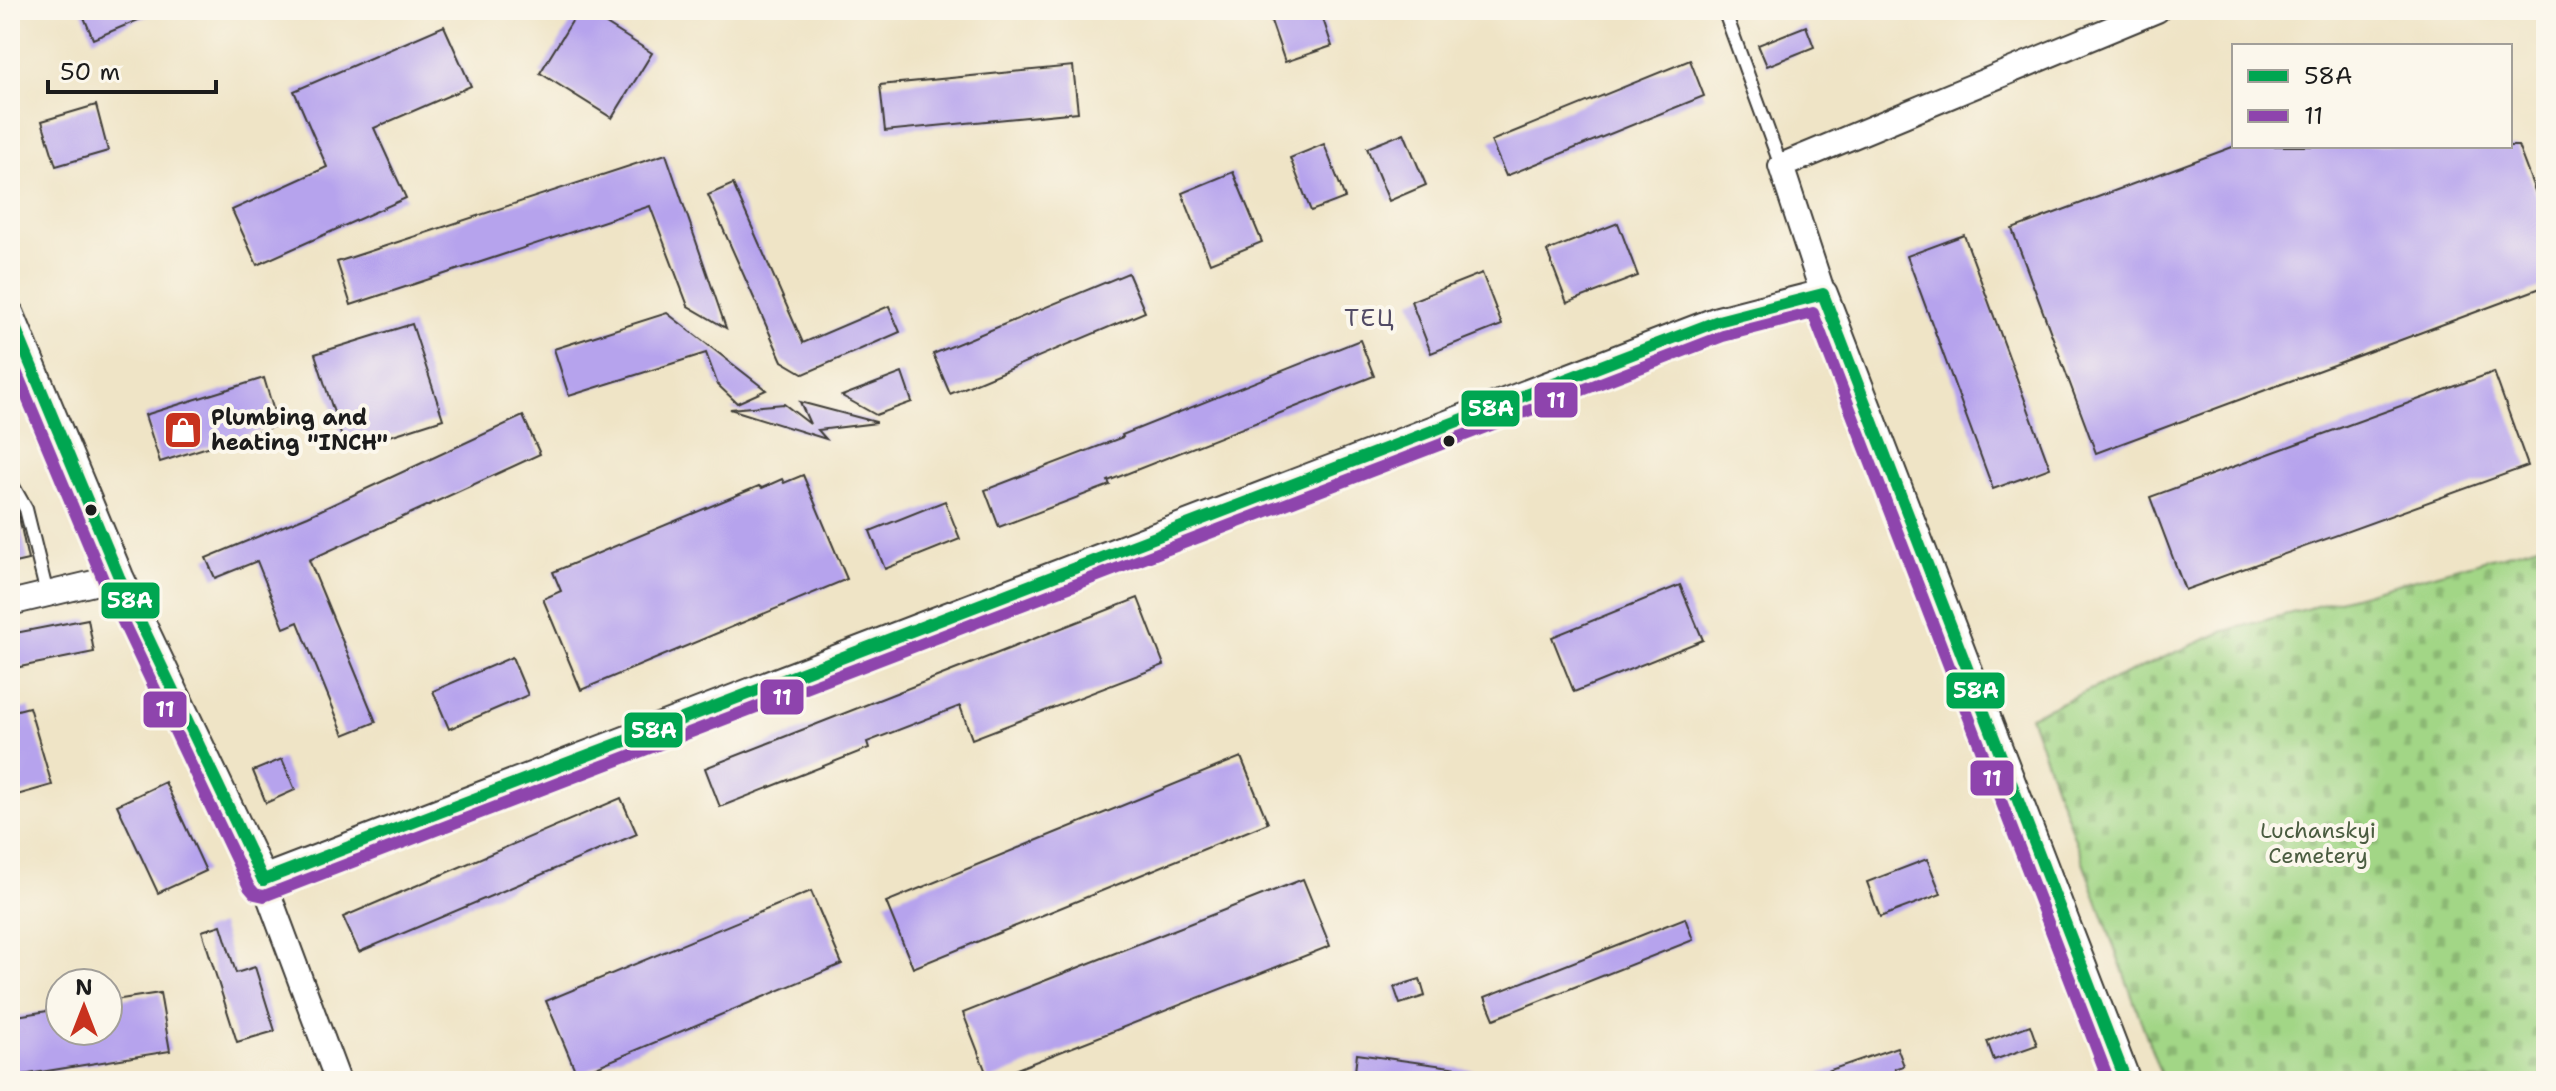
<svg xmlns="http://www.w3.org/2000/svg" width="2556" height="1091" viewBox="0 0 2556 1091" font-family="'Shantell Sans',sans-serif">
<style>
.cemetery{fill:url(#cemetery-stones);stroke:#5f7951;stroke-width:2}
.building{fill:#b6a3ed}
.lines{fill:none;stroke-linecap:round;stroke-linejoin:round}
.service-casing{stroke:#3c3a36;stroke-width:16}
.minor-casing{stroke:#3c3a36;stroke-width:28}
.tertiary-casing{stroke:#3c3a36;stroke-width:32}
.service{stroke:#fff;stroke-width:12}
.minor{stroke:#fff;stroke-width:24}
.tertiary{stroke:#fff;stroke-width:28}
.bus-1-casing{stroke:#fbf7ec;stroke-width:18}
.bus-2-casing{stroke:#fbf7ec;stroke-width:18}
.bus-1{stroke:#00a651;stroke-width:12}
.bus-2{stroke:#8e44ad;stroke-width:12}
.bus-dot{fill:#1c1c1c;stroke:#fbf7ec;stroke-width:3}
.labels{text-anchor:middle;stroke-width:8;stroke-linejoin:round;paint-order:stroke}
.poi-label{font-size:22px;font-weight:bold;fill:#1c1c1c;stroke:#fbf7ec;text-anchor:start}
.park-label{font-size:22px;fill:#4b5d41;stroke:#fbf7ec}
.neighbourhood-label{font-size:24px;letter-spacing:2px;fill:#524b65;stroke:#fbf7ec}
.line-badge{stroke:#fbf7ec;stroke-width:3}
.badge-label{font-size:22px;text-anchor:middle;font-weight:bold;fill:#fff}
</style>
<defs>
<pattern id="cemetery-stones" width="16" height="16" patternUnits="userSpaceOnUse" patternTransform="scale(2)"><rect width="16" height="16" fill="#a2d686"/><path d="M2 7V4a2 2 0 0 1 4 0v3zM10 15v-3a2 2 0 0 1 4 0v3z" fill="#8bb773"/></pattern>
</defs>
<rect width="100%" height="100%" fill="#fbf7ec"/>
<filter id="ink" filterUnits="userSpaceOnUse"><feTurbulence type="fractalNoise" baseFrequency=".0125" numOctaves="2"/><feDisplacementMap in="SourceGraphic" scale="16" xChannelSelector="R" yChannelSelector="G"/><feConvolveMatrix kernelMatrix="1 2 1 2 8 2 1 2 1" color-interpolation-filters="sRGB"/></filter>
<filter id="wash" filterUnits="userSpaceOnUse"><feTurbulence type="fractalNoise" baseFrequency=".006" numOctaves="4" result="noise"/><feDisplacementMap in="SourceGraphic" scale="32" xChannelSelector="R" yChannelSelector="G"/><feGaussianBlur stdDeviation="1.8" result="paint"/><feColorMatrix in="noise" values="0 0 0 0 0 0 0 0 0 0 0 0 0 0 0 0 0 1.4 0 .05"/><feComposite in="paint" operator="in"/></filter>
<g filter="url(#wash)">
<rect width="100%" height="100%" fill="#efe4c6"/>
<!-- cemetery -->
<polygon class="cemetery" points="2546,543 2546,1081 2163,1081 2030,716 2222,632"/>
<g id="blocks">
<!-- building -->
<g class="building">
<polygon points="81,10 162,10 93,39"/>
<polygon points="579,10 584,10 652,53 612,118 540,73"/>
<polygon points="1283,10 1320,10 1332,46 1285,62 1269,15"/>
<polygon points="444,26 471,86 374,128 406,198 257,265 232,210 327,167 294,91"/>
<polygon points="1806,26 1814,47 1767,66 1758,45"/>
<polygon points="1690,60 1704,96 1506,176 1491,141"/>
<polygon points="1073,66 1078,112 885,131 880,85"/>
<polygon points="96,105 108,151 56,166 42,121"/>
<polygon points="1404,133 1426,185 1389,201 1367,148"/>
<polygon points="1324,144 1345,198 1311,211 1290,158"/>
<polygon points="2235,146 2518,146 2546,220 2546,286 2096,453 2012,229"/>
<polygon points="666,154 726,328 688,306 650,206 351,305 337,262"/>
<polygon points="1233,172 1262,242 1210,263 1182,193"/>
<polygon points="733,184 803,343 889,306 900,332 804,374 782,361 708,195"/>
<polygon points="1618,223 1638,276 1567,303 1547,251"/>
<polygon points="1964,235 2050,468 1993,489 1907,256"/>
<polygon points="1128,273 1145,312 950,394 933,354"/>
<polygon points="1482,273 1502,325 1431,353 1411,301"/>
<polygon points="667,313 766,390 737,403 718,385 706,353 569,396 554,349"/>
<polygon points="412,324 443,419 346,450 315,354"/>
<polygon points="1360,340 1374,376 1108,481 1110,485 999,527 985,490 1123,437 1122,435"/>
<polygon points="2494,372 2528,466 2185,590 2150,497"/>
<polygon points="902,373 912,402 876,415 842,396"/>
<polygon points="264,378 278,425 160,462 145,415"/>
<polygon points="800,402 876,422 876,423 818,430 826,439 730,409 784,404 810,424"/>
<polygon points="523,416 540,454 309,560 376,722 344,735 298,622 284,628 257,561 215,578 206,558 308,516"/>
<polygon points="803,475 847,579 581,690 543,599 561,591 553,572 759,486 762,488 782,479 784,483"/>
<polygon points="945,501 960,539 885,569 870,531"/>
<polygon points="10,512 18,512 28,560 10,564"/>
<polygon points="1680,585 1703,640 1574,692 1552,637"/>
<polygon points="1138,598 1164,665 972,739 960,706 867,742 869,748 720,807 705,768"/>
<polygon points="88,619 94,652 10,669 10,634"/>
<polygon points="512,657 528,695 449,729 433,691"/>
<polygon points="29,707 52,785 10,797 10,712"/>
<polygon points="1241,757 1268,823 913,968 886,902"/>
<polygon points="282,759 295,790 266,803 253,771"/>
<polygon points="165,782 206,871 158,893 117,805"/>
<polygon points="621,798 637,834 359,952 343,917"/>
<polygon points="1927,859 1941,894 1880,917 1867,882"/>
<polygon points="1303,879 1330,946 989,1080 963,1013"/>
<polygon points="811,891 842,964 577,1075 546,1001"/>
<polygon points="1685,918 1693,940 1494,1019 1485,997"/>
<polygon points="221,925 236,973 255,967 275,1031 237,1042 202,931"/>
<polygon points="1420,979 1425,996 1400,1004 1394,987"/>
<polygon points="160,993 170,1051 10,1077 10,1017 60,1009 60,1031 108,1031 108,1001"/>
<polygon points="2030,1025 2037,1045 1994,1060 1987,1041"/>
<polygon points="1897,1047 1904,1066 1895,1069 1899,1081 1808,1081 1807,1078"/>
<polygon points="1357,1054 1473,1070 1472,1081 1354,1081"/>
</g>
</g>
</g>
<g filter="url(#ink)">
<use href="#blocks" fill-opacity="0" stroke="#3c3a36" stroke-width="2"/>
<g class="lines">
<!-- service casing -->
<g class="service-casing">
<g id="service">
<polyline points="1724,10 1781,166"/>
<polyline points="10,481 26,509 47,594"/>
</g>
</g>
<!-- minor casing -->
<g class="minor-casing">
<g id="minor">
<polyline points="1823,294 1781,166 2157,10"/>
<polyline points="10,603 119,577"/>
<polyline points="263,880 338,1081"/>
</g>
</g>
<!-- tertiary casing -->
<g class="tertiary-casing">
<polyline id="tertiary" points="10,315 119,577 263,880 1718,321 1823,294 2126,1081"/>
</g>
<!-- service -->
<use href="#service" class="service"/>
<!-- minor -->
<use href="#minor" class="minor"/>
<!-- tertiary -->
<use href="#tertiary" class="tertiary"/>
<!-- bus-1 casing -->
<g class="bus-1-casing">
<g id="bus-1">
<polyline points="10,315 119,577 263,880"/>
<polyline points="263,880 1718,321 1823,294 2126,1081"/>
</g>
</g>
<!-- bus-2 casing -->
<g class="bus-2-casing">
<polyline id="bus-2" points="10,357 105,584 249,887 255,894 264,896 1723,336 1813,313 2109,1081"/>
</g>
<!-- bus-1 -->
<use href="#bus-1" class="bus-1"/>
<!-- bus-2 -->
<use href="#bus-2" class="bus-2"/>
</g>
</g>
<!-- icons -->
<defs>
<g id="shop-square" transform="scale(2)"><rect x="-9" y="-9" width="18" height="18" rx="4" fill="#c8321e" stroke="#fbf7ec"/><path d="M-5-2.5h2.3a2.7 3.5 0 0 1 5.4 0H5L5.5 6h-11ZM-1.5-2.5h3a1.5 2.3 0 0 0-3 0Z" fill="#fff"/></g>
</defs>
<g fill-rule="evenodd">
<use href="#shop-square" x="183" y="430"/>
</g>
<!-- markers -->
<g class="bus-dot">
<circle cx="1449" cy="441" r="7"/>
<circle cx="91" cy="510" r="7"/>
</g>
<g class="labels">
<!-- poi labels -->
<g class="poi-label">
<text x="211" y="425">Plumbing and<tspan x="211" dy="25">heating "INCH"</tspan></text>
</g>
<!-- park labels -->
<g class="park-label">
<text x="2318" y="838">Luchanskyi<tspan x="2318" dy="25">Cemetery</tspan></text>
</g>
<!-- neighbourhood labels -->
<g class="neighbourhood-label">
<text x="1370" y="326">ТЕЦ</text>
</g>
</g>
<g class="line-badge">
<rect x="1533" y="381" width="46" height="38" rx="8" fill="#8e44ad"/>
<rect x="1460" y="389" width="61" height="39" rx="8" fill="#00a651"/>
<rect x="100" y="581" width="61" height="39" rx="8" fill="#00a651"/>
<rect x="1945" y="671" width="61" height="39" rx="8" fill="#00a651"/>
<rect x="759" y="678" width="46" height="38" rx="8" fill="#8e44ad"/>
<rect x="142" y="690" width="46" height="39" rx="8" fill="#8e44ad"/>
<rect x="623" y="711" width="61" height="38" rx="8" fill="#00a651"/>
<rect x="1969" y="759" width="46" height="38" rx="8" fill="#8e44ad"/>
</g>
<g class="badge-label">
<text x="1556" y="408">11</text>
<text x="1491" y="416">58А</text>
<text x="130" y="608">58А</text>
<text x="1976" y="698">58А</text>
<text x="782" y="705">11</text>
<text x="165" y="717">11</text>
<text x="654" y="738">58А</text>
<text x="1992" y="786">11</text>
</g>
<!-- margin -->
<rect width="2556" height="1091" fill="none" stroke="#fbf7ec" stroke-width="40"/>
<!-- legend -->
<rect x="2232" y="44" width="280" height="104" fill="#fbf7ec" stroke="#a29f99" stroke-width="2"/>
<rect x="2248" y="70" width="40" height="12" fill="#00a651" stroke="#a29f99" stroke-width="2"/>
<text x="2304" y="84" font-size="24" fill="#1c1c1c">58А</text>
<rect x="2248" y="110" width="40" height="12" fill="#8e44ad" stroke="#a29f99" stroke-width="2"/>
<text x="2304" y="124" font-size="24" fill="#1c1c1c">11</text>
<!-- north arrow -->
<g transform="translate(84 1007)"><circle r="38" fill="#fbf7ec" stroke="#a29f99" stroke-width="2"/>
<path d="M0-6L14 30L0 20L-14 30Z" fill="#c8321e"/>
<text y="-12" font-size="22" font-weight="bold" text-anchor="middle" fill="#1c1c1c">N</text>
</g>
<!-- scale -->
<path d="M48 80v12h168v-12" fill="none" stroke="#1c1c1c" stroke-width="4"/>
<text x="60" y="80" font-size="24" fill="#1c1c1c" stroke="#fbf7ec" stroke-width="6" paint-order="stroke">50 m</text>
</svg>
